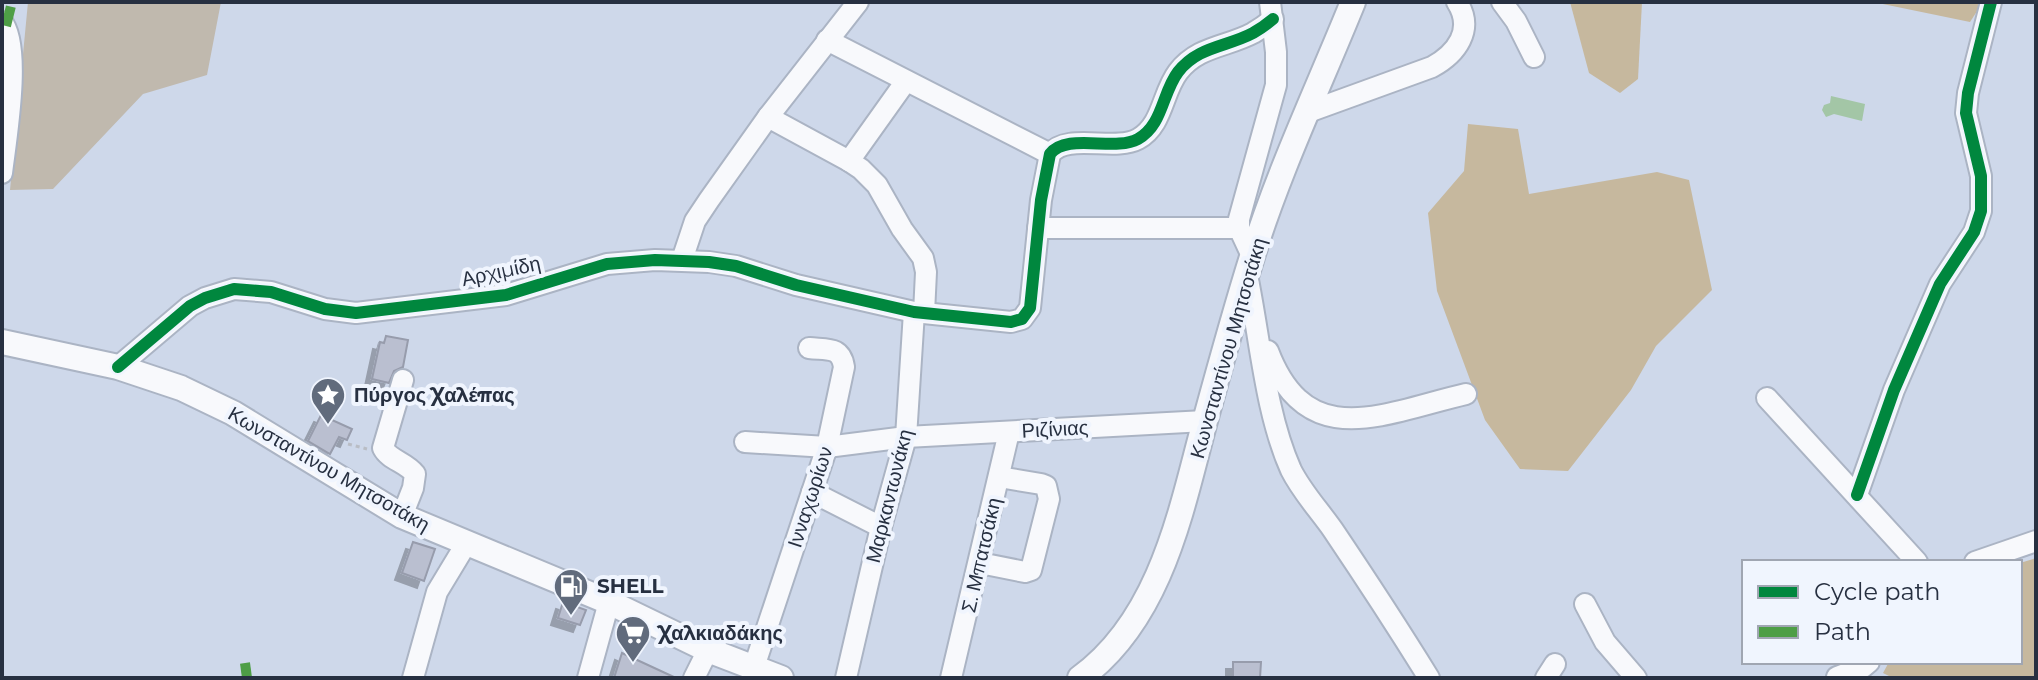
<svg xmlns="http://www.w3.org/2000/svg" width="2038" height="680" viewBox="0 0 2038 680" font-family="Montserrat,sans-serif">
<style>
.green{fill:#c0b9ae}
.forest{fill:#c6b89e}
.water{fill:#a3c6a6}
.building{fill:#babfd0;stroke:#979cac;stroke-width:2;filter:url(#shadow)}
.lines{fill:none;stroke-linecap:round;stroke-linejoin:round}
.minor-casing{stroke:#abb4c4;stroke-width:24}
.major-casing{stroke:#abb4c4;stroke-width:28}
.path{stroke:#b9bdc5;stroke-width:3;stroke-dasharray:4 4;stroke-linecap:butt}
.minor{stroke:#f8f9fc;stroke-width:20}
.major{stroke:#f8f9fc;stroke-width:24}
.quiet{stroke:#4e9e46;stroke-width:10;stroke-dasharray:20 10;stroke-linecap:butt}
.cycleway-casing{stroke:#f0f5fe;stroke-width:17}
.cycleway{stroke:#00873e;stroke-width:12}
.labels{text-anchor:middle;stroke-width:8;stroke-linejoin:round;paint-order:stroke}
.street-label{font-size:20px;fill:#273041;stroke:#f0f5fe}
.poi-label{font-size:20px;font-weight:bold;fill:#273041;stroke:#f0f5fe;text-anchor:start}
</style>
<defs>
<filter id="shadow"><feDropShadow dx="-7" dy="7" stdDeviation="0" flood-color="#0004"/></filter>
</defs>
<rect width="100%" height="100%" fill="#ced8ea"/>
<!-- green -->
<polygon class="green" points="28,2 221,2 207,75 143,94 53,189 10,190"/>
<!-- forest -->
<g class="forest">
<polygon points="1570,2 1642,2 1638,79 1620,93 1589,73"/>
<polygon points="1873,2 1983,2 1970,22"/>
<polygon points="1468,124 1518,129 1529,194 1657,172 1689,180 1712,290 1656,346 1631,390 1568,471 1520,469 1485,420 1437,291 1428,213 1464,171"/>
<polygon points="2036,558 2036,678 1893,678 1883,673 1889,662 2020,662 2020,563"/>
</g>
<!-- water -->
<polygon class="water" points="1831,96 1865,104 1862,121 1834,114 1826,117 1822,110 1824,105 1830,103"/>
<!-- building -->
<g class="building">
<polygon points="386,336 408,340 403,367 394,371 389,383 372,379 380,342 384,343"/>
<polygon points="321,415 352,429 347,440 339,437 330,454 308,441"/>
<polygon points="413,542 435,549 424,581 402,573"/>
<polygon points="563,602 586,610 580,625 558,618"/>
<polygon points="622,653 676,678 614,678"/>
<polygon points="1233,662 1261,662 1260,678 1233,678"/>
</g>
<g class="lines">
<!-- minor casing -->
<g class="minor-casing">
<g id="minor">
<polyline points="1502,2 1516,21 1534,57"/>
<path d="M2,22C22,46 6,140 2,173"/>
<polyline points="827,40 1050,154"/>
<path d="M1308,112L1432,67C1456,54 1475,30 1457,2"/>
<polyline points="768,117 849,161 861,169 877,185 902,229 923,258 926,272 924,313"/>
<polyline points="849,161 906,81"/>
<polyline points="1038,228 1239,228"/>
<polyline points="1252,256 1239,228 1239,219 1276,85 1276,52 1270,2"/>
<polyline points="682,260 695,221 709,200 768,117 858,2"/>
<path d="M1247,275C1260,337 1265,412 1291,470C1302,492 1319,510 1333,530C1366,579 1398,628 1429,678"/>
<path d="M1268,351C1307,454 1384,413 1466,394"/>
<path d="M118,367L190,306L205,298L234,289L271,292L325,309L356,313L506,295L607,264L655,260L709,262L736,266L796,285L914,312L1011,322L1022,319L1030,308L1041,200L1050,154C1067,132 1114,152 1138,139C1163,125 1162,93 1178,72C1198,46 1227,47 1253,33C1260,29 1267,24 1273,19"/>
<polyline points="1767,398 1917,562"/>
<polyline points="745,442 827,447 906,437 1205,421"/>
<polyline points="812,492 881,527"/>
<polyline points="1857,495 1894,390 1940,284 1974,232 1981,211 1981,176 1966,113 1968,93 1991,2"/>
<path d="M402,516L413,488L415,474C406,462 389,460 383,448L403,380"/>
<polyline points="1975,562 2036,541"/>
<polyline points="980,563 1025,572 1031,570 1049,499 1046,486 1041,484 999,477"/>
<polyline points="1585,604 1605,642 1636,678"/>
<path d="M754,667L827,447L844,367C841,346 827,350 809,348"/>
<polyline points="1837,677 1863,667 1869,662"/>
<polyline points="413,678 437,592 466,544"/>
<polyline points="588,678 609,602"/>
<polyline points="694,678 708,650"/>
<polyline points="846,678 881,527 906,437 914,312"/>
<polyline points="951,678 1009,432"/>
<polyline points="1546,678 1555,664"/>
</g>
</g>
<!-- major casing -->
<g class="major-casing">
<g id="major">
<polyline points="2,342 118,367 181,388 233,413 402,516 609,602 708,650 781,678"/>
<path d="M1080,678C1161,619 1181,511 1205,421C1220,366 1235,311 1252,257C1279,170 1319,86 1353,2"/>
</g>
</g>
<!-- path -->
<polyline class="path" points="348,444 367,449"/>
<!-- minor -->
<use href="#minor" class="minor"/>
<!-- major -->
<use href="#major" class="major"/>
<!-- quiet -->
<g class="quiet">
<polyline points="6,26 12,2"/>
<polyline points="245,663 247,678"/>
</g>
<!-- cycleway casing -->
<g class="cycleway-casing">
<g id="cycleway">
<path d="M118,367L190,306L205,298L234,289L271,292L325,309L356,313L506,295L607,264L655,260L709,262L736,266L796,285L914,312L1011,322L1022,319L1030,308L1041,200L1050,154C1067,132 1114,152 1138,139C1163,125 1162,93 1178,72C1198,46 1227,47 1253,33C1260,29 1267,24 1273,19"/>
<polyline points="1857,495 1894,390 1940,284 1974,232 1981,211 1981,176 1966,113 1968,93 1991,2"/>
</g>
</g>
<!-- cycleway -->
<use href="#cycleway" class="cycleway"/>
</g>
<!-- icons -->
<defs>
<g id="sight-pin" transform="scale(1.8)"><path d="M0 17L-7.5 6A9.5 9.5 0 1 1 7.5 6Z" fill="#616b7c" stroke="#f0f5fe"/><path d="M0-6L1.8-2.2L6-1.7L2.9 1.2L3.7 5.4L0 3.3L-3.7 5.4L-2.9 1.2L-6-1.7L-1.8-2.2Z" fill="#fff"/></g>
<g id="fuel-pin" transform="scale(1.8)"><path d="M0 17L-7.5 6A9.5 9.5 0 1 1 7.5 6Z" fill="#616b7c" stroke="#f0f5fe"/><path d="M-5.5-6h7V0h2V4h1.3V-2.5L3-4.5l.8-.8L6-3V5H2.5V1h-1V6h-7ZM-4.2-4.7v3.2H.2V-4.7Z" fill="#fff"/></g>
<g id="supermarket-pin" transform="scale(1.8)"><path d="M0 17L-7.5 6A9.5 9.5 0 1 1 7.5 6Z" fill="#616b7c" stroke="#f0f5fe"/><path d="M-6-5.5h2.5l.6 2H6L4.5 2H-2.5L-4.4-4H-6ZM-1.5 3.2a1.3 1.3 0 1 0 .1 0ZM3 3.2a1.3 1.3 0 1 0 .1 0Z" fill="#fff"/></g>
</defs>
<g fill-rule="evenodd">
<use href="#sight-pin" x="328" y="395"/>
<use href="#fuel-pin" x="571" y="586"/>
<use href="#supermarket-pin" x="633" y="633"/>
</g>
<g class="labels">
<!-- street labels -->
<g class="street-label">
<text transform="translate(501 271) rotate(-12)" y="7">Αρχιμίδη</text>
<text transform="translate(1228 348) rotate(-74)" y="7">Κωνσταντίνου Μητσοτάκη</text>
<text transform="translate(1055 429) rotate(-3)" y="7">Ριζίνιας</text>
<text transform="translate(329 469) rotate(30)" y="7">Κωνσταντίνου Μητσοτάκη</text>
<text transform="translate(889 496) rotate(-76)" y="7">Μαρκαντωνάκη</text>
<text transform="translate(810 497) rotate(-72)" y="7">Ινναχωρίων</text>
<text transform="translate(981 555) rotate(-77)" y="7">Σ. Μπατσάκη</text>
</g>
<!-- poi labels -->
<g class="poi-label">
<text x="354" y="402">Πύργος Χαλέπας</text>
<text x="597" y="593">SHELL</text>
<text x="659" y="640">Χαλκιαδάκης</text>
</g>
</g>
<!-- border -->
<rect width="2038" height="680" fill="none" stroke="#273041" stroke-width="8"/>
<!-- legend -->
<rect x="1742" y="560" width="280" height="104" fill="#f0f5fe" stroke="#a0a6b2" stroke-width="2"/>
<rect x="1758" y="586" width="40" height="12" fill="#00873e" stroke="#a0a6b2" stroke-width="2"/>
<text x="1814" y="600" font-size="24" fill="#273041">Cycle path</text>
<rect x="1758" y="626" width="40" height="12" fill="#4e9e46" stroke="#a0a6b2" stroke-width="2"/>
<text x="1814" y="640" font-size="24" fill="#273041">Path</text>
</svg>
